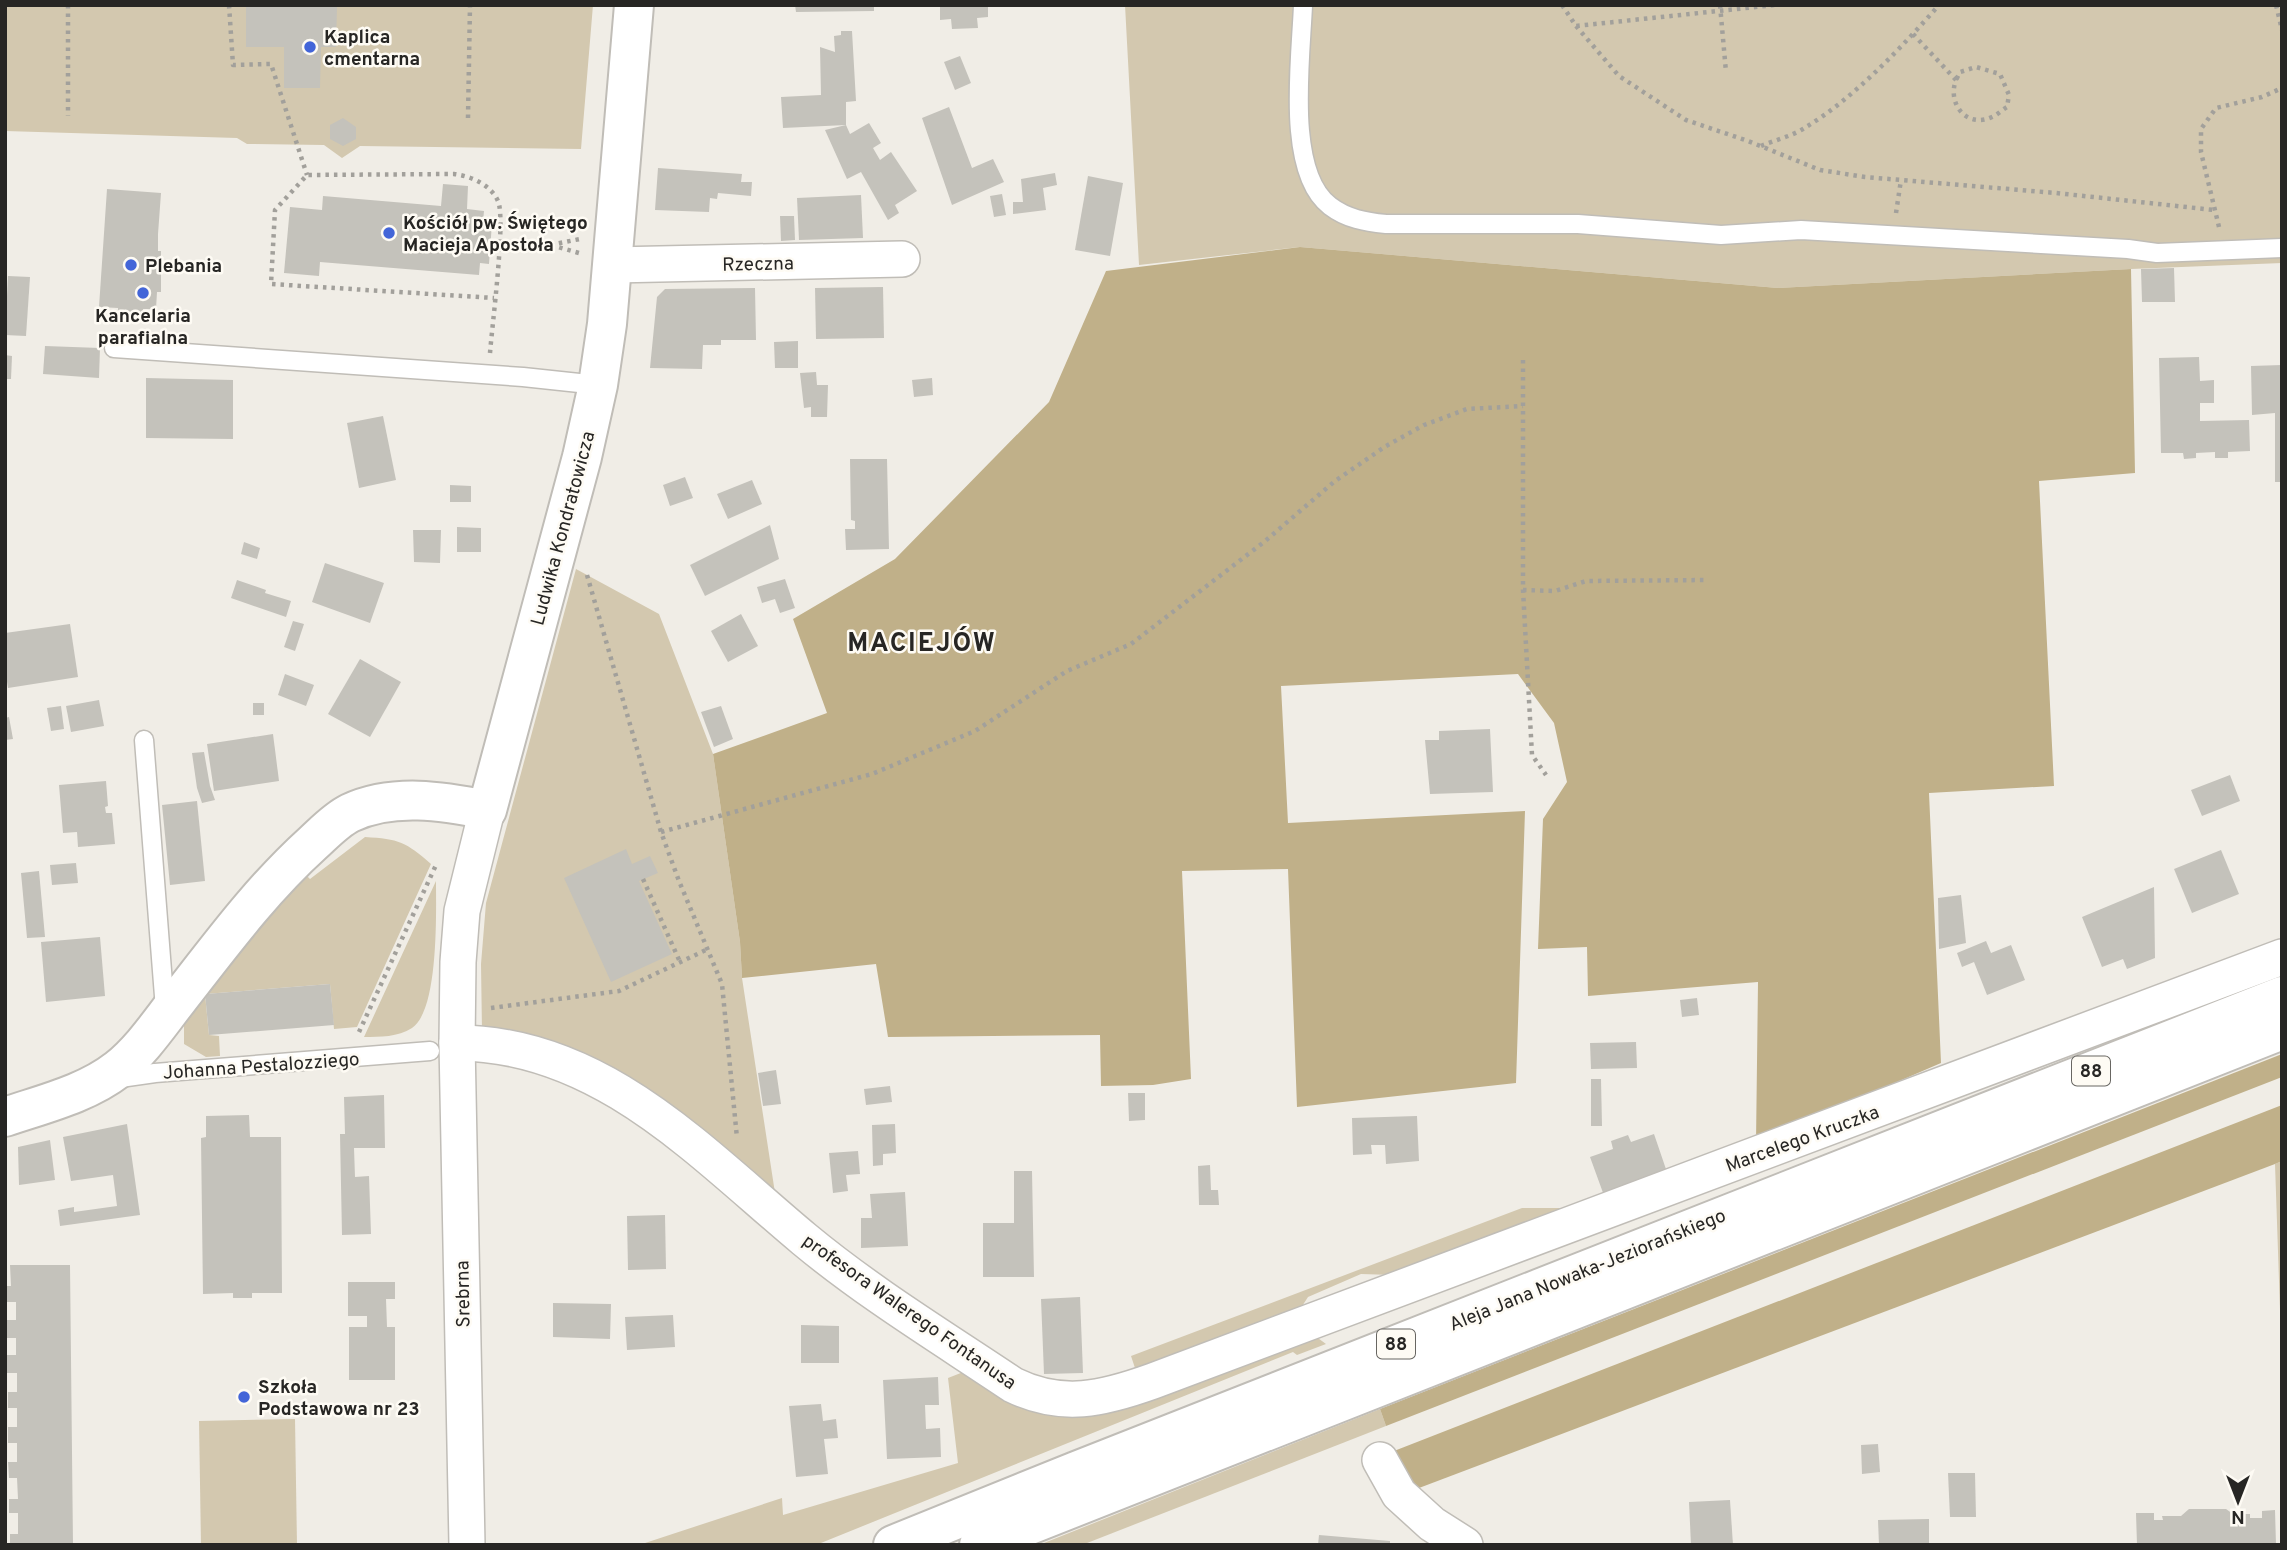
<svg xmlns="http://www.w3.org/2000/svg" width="2287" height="1550" viewBox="0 0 2287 1550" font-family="Overpass,sans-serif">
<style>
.green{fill:#d3c8af}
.forest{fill:#c0b089}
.building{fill:#c4c2bb}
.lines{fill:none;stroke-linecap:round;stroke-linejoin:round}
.lane-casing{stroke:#c0bdb7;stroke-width:21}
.street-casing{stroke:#c0bdb7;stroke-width:38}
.secondary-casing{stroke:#c0bdb7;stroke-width:42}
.primary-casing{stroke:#c0bdb7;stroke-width:42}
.path{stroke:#a2a09b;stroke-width:4.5;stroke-dasharray:3.5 5;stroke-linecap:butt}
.lane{stroke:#fff;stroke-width:18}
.street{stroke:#fff;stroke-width:35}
.secondary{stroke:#fff;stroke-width:38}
.primary{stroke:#fff;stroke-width:38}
.poi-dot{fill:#4365d8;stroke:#fefbf4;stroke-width:2.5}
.labels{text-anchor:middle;stroke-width:5;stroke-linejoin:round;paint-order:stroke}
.shield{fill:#fefbf4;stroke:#686662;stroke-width:2}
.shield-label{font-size:18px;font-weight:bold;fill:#272624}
.poi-label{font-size:19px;font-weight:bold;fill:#272624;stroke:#fefbf4;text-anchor:start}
.street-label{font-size:19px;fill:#272624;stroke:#fefbf4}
.district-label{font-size:26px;font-weight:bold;letter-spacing:2px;fill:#272624;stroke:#fefbf4}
</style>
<rect width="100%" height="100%" fill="#f0ede6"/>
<!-- green -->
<g class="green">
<polygon points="5,5 593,5 581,149 360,146 342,158 324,145 247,144 237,138 5,131"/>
<polygon points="1125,5 2282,5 2282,263 2131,269 1778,288 1300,247 1139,265"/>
<polygon points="576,569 659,614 713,754 740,942 742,978 775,1193 482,1031 481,964 486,903"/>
<path d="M365,837C399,839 406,842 431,864L357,1027L334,1029L330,984L205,994L209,1035L219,1036L220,1056L206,1057L184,1044V1018L303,872L310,879Z"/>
<path d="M436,881C436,912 439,1010 412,1028C398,1037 380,1037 364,1037Z"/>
<polygon points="2282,1161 2282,1369 2275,1164"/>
<polygon points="1522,1208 1581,1208 1393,1275 1361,1274 1308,1297 1297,1314 1137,1374 1131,1356"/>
<polygon points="1307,1330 1326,1344 1297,1355 1293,1352 816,1545 639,1545 782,1498 783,1515 958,1463 948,1378 971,1369 1031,1403"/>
<polygon points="1380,1409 1386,1426 1082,1545 1039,1545"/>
<polygon points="295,1419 297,1545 201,1545 199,1421"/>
</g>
<!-- forest -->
<g class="forest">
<polygon points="1300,247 1778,288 2131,269 2135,473 2039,481 2054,786 1929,793 1941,1063 1756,1143 1758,982 1588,996 1587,947 1538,949 1543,819 1567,782 1554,723 1518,674 1281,686 1288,823 1525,811 1516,1083 1297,1107 1288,869 1182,871 1191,1079 1153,1085 1101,1086 1100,1035 888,1037 876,964 742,978 740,942 713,754 827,713 793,619 895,559 1049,402 1106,271"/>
<polygon points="2282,1054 2282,1077 1386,1426 1380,1409"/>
<polygon points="2282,1105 2282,1161 2275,1164 1419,1488 1403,1473 1394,1451"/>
</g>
<!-- building -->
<g class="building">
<polygon points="795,5 869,6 874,6 874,11 796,12"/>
<polygon points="940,5 988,5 988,17 977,18 978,28 952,29 951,19 940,20"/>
<polygon points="246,7 337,7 336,47 321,47 320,88 284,88 284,47 246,47"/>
<polygon points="841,31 852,31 856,101 846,102 846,125 783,128 781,97 821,95 820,47 835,52 834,36 841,35"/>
<polygon points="960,56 971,83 955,90 944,62"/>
<polygon points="949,107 972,168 993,159 1004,182 952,205 922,118"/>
<polygon points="343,118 356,127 356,139 343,146 330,139 330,125"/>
<polygon points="869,123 881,143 873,148 880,160 891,152 917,191 895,205 899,213 888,220 861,172 847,179 825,130 846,125 850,134"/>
<polygon points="658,168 742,174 741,182 752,182 751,196 718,193 717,199 710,198 709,212 655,210"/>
<polygon points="1055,173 1057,185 1043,188 1046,210 1013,214 1013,202 1023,202 1021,179"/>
<polygon points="1088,176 1123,183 1110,256 1075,250"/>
<polygon points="443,184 468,186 467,209 484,211 483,222 492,223 489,264 480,263 479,275 320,262 319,276 284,273 290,207 322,210 323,196 441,206"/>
<polygon points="107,189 161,193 158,234 158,251 161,251 161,292 157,292 156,309 143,309 142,321 118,319 118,308 99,307"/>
<polygon points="1002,194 1006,215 994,217 990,196"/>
<polygon points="861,195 863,238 799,240 797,198"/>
<polygon points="780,216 794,216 795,240 781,241"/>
<polygon points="2174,268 2175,302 2142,302 2141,269"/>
<polygon points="8,276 30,277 26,336 5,335"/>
<polygon points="883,287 884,338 816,339 815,288"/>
<polygon points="755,288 756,340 721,340 721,345 703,345 702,369 650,368 657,297 665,289"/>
<polygon points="798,341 798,368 775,368 774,342"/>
<polygon points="45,346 100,348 99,378 43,374"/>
<polygon points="5,355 12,356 11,379 5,379"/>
<polygon points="2199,357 2200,381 2214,380 2214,403 2200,403 2200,421 2249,420 2250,451 2228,452 2228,458 2215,458 2215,452 2196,453 2196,458 2184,459 2183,453 2161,453 2159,358"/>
<polygon points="2282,365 2282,482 2275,482 2275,413 2252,415 2251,366"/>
<polygon points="816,372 817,385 828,385 827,417 811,417 811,407 804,408 800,373"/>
<polygon points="146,378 233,380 233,439 146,438"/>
<polygon points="932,378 933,395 914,397 912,380"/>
<polygon points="383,416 396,480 359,488 347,423"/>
<polygon points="850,459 887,459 889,549 846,550 845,529 855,529 855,521 851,520"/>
<polygon points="685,477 693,498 670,506 663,485"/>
<polygon points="752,480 762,504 728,519 717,494"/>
<polygon points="450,485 471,486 471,502 450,502"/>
<polygon points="770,525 779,559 705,596 690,565"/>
<polygon points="457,527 481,528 481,552 457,552"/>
<polygon points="413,530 441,530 440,563 414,562"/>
<polygon points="244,542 260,548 257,559 241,554"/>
<polygon points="325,563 384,583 370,623 312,602"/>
<polygon points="785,579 795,608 780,613 775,599 762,603 757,587"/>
<polygon points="237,580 266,590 265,593 291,601 286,617 231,598"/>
<polygon points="741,614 758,646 728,662 711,631"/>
<polygon points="293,621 304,624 295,651 284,647"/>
<polygon points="70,624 78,677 8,688 5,669 5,633"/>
<polygon points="360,659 401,682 370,737 328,714"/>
<polygon points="285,674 314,685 306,706 278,695"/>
<polygon points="99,700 104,726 71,732 66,706"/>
<rect x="253" y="703" width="11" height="12"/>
<polygon points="61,706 64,729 51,731 47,708"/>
<polygon points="721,706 733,739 714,747 701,712"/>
<polygon points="9,717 13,739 5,740 5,718"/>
<polygon points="1490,729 1493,792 1430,794 1425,740 1439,740 1439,731"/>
<polygon points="273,734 279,781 214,791 207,744"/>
<polygon points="204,752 210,786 215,800 202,803 197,788 192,753"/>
<polygon points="2230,775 2240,801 2202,816 2191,790"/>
<polygon points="106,781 108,806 105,807 106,813 112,813 115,844 78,847 77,832 63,833 59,785"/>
<polygon points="197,801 205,881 170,885 162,805"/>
<polygon points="626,849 632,864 650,856 658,873 639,881 672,954 611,982 564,878"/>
<polygon points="2221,850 2239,894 2192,913 2174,869"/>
<polygon points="76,863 78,883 52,885 50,865"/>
<polygon points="39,871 45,937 27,938 21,873"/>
<polygon points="2154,887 2155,958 2127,969 2123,959 2102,967 2082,917"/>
<polygon points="1961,895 1966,943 1939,949 1938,898"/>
<polygon points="100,937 105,996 46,1002 41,942"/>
<polygon points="1986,941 1991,953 2011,945 2025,980 1987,995 1974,962 1962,967 1957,953"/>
<polygon points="330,984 334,1025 209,1035 205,994"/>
<polygon points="1697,998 1699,1015 1682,1017 1680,1000"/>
<polygon points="1636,1042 1637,1068 1591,1069 1590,1043"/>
<polygon points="776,1070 781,1104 763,1106 758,1073"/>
<polygon points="1591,1079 1601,1079 1602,1126 1591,1126"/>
<polygon points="890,1086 892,1102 866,1105 864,1089"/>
<polygon points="1128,1093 1145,1093 1145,1120 1129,1121"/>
<polygon points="384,1095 385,1148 354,1148 355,1177 369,1176 371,1234 342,1235 340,1134 345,1134 344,1097"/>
<polygon points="249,1115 250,1137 281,1137 282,1293 252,1293 252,1298 233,1298 233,1293 203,1294 201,1138 206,1137 206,1116"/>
<polygon points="1417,1116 1419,1161 1386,1164 1385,1145 1371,1145 1372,1154 1353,1155 1352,1118"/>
<polygon points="127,1124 140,1215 60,1226 58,1210 74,1207 74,1212 117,1206 113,1175 71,1181 63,1137"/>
<polygon points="895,1124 896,1153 883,1154 883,1165 873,1166 872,1125"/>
<polygon points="1654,1134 1669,1178 1606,1201 1590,1157 1613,1149 1611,1141 1628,1135 1631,1142"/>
<polygon points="50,1140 55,1180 19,1185 18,1147"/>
<polygon points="858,1151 860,1174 846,1175 848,1191 833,1193 829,1153"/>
<polygon points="1210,1165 1211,1190 1218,1190 1219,1205 1199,1205 1198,1166"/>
<polygon points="1014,1171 1032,1171 1034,1277 983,1277 983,1223 1014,1223"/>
<polygon points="905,1192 908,1246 861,1248 861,1218 872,1218 870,1194"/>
<polygon points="665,1215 666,1269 628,1270 627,1216"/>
<polygon points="10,1265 70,1265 73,1545 10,1545 10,1534 18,1534 18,1513 9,1513 9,1499 18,1499 17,1478 9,1478 8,1462 17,1462 17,1443 8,1443 8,1427 17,1427 17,1408 8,1408 8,1392 17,1392 17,1373 7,1373 7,1355 16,1355 16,1338 7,1338 7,1320 16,1320 16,1302 7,1302 7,1286 11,1286"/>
<polygon points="348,1282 395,1282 395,1299 386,1299 387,1327 395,1327 395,1380 349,1380 349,1327 367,1327 367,1316 348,1316"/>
<polygon points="1080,1297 1083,1373 1044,1374 1041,1299"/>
<polygon points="553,1303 611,1304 610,1339 553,1337"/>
<polygon points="673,1315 675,1347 627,1350 625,1317"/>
<polygon points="801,1325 839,1326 839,1363 801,1363"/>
<polygon points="938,1377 939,1405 925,1405 926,1429 940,1428 941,1457 887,1459 883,1380"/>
<polygon points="821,1404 823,1421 836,1419 838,1438 824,1439 828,1474 796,1477 789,1406"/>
<polygon points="1878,1444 1880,1472 1862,1474 1861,1445"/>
<polygon points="1948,1473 1975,1473 1976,1517 1950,1517"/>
<polygon points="1730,1500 1733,1545 1691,1545 1689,1502"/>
<polygon points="2189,1509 2226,1509 2233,1514 2250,1514 2250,1518 2262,1518 2262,1511 2275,1510 2276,1545 2137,1545 2136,1513 2154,1513 2154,1520 2163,1520 2162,1516 2181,1516"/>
<polygon points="1929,1519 1929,1545 1879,1545 1878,1520"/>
<polygon points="1319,1535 1390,1541 1390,1545 1318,1545"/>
</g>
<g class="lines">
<!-- lane casing -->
<g class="lane-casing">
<g id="lane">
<path d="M1303,5C1301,58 1285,172 1330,206C1347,219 1366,222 1386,224H1578L1721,235L1801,230L2128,249L2157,253L2282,248"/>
<polyline points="114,348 523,377 598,385"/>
<polyline points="144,740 165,1009"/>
<polyline points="120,1078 155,1073 430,1051"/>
</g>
</g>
<!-- street casing -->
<g class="street-casing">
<g id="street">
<polyline points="613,265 902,259"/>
<path d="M457,1043C601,1043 702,1154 804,1239C869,1293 943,1338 1013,1385C1062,1409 1103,1399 1153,1381L2282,957"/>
<polyline points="1380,1460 1399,1494 1432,1524 1465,1545"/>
<polyline points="467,1545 457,1043 458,962 462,911 487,810"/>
</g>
</g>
<!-- secondary casing -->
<g class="secondary-casing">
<path id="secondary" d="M5,1117C43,1104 86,1094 118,1069C141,1051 159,1024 177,1001C220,946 261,890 313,843C324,833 336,820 350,813C393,793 443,801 487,810L582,457L598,385L607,324L634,5"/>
</g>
<!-- primary casing -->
<g class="primary-casing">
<g id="primary">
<polyline points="893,1545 1076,1471 2282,996"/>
<polyline points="979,1545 2282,1030"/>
</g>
</g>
<!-- path -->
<g class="path">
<polyline points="68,5 68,116"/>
<polyline points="229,5 233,65 271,64 307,175"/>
<polyline points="1562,5 1576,26 1775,5"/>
<polyline points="1720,5 1726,72"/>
<polyline points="2276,5 2282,30"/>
<polyline points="1576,26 1619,76 1686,120 1748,141 1820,170 1865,177 2056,193 2214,210"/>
<path d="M1913,34L1956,80C1947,103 1966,129 1992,117C1997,115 2002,110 2007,107L2009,95L2000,74L1976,67L1960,72L1956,80"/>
<polyline points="468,118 470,5"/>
<path d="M1761,146C1775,140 1793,136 1806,127C1853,99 1903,46 1939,5"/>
<polyline points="1896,213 1901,180"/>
<polyline points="2219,227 2201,152 2201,129 2216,108 2262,97 2282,88"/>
<polyline points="491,244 550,245 580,239"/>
<polyline points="551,245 579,253"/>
<path d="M490,353C492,326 506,219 498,201C491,185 471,176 454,174L307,175L275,210L271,284L494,298"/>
<polyline points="1523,360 1523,590 1532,755 1546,775"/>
<polyline points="587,575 661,832 679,881 722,984 737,1138"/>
<polyline points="1523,590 1555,591 1586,581 1707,580"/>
<polyline points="661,832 872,774 975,731 1067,671 1131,644 1264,542 1335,481 1386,446 1424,425 1467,409 1523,406"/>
<polyline points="643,879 680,962"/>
<polyline points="491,1008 619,991 708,949"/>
<polyline points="359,1032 436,865"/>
</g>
<!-- lane -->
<use href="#lane" class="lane"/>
<!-- street -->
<use href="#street" class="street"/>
<!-- secondary -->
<use href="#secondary" class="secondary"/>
<!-- primary -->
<use href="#primary" class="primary"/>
</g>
<!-- markers -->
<g class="poi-dot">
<circle cx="310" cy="47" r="7"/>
<circle cx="389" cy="233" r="7"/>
<circle cx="131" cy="265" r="7"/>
<circle cx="143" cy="293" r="7"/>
<circle cx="244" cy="1397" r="7"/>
</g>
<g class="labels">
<!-- shield labels -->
<g class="shield">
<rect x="2072" y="1056.5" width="38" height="29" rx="5"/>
<rect x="1377" y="1329.5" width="38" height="29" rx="5"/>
</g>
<g class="shield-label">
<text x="2091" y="1077">88</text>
<text x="1396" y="1350">88</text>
</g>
<!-- poi labels -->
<g class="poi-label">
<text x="324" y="43">Kaplica<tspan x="324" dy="22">cmentarna</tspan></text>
<text x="403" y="229">Kościół pw. Świętego<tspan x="403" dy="22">Macieja Apostoła</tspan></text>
<text x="145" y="272">Plebania</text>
<text x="143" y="322" text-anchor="middle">Kancelaria<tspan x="143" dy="22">parafialna</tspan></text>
<text x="258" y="1393">Szkoła<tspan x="258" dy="22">Podstawowa nr 23</tspan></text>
</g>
<!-- street labels -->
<g class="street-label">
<text transform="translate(758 263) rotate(-1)" y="7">Rzeczna</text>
<text transform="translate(562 528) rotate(-75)" y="7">Ludwika Kondratowicza</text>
<text transform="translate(261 1065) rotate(-4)" y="7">Johanna Pestalozziego</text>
<text transform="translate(1802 1138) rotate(-20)" y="7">Marcelego Kruczka</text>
<text transform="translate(1587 1269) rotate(-22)" y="7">Aleja Jana Nowaka-Jeziorańskiego</text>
<text transform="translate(462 1294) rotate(-91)" y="7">Srebrna</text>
<text transform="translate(910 1311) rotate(35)" y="7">profesora Walerego Fontanusa</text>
</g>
<!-- district labels -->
<g class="district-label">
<text x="922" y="651">MACIEJÓW</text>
</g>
</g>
<!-- border -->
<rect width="2287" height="1550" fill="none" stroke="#272624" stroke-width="14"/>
<!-- north arrow -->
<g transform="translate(2238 1501) rotate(180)" stroke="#fefbf4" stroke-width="5" paint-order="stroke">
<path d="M0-5L12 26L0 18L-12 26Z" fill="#272624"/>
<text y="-10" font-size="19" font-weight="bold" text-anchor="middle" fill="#272624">N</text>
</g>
</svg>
